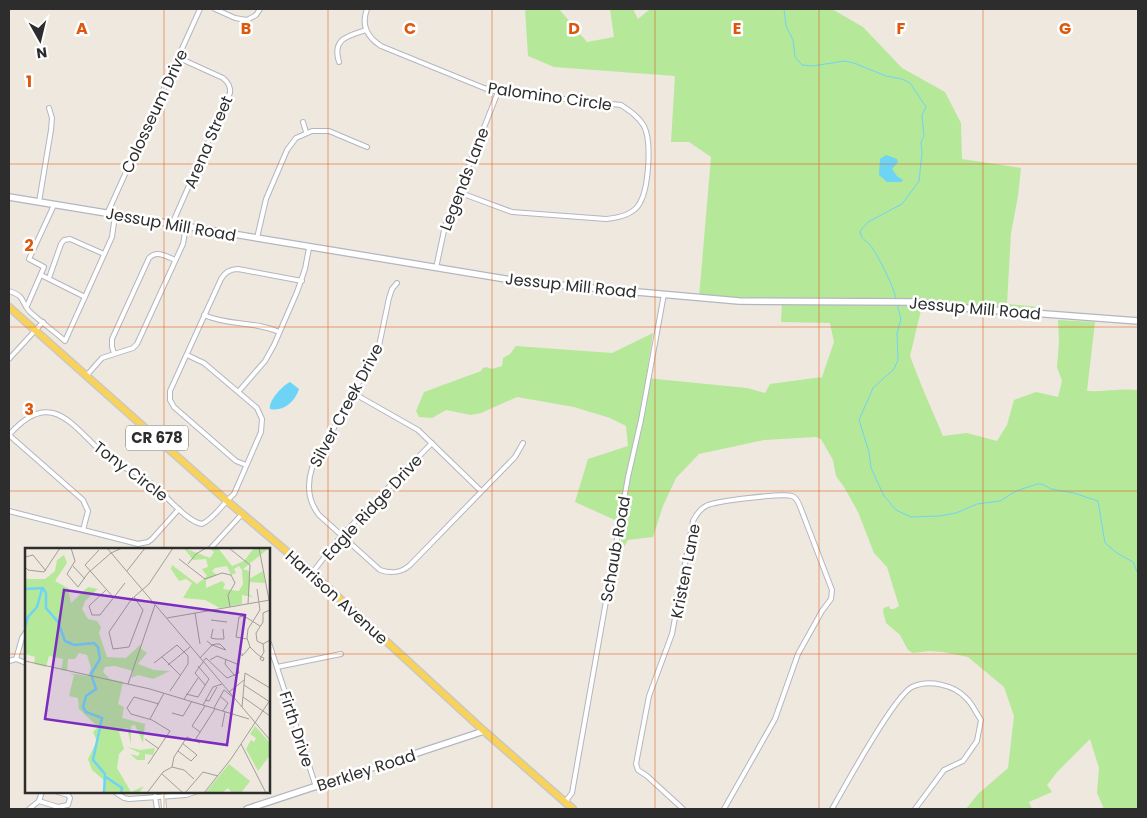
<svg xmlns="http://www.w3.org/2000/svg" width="1147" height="818" viewBox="0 0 1147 818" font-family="Poppins,sans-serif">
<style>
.green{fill:#b5e899}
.water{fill:#6ed4f6}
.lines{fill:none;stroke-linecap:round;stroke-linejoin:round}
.stream{stroke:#6ed4f6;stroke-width:1}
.street-casing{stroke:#b3b6c1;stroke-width:6}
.secondary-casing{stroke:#b3b6c1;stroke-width:8}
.primary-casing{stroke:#c8c8c8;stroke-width:9}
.street{stroke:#fff;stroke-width:4}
.secondary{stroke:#fff;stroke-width:5.5}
.primary{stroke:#f9d25a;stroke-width:6}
.grid{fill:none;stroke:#df570e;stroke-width:1;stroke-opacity:0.55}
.labels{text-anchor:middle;stroke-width:5;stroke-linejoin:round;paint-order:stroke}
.shield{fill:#fff;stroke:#6c6c6c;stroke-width:1}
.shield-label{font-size:15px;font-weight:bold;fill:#2d2d2d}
.street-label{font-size:16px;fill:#2d2d2d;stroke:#fff}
.inset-river{fill:none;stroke:#6ed4f6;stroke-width:2.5}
.inset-road{fill:none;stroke:#a19d98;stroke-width:1}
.view{fill:#7b2cbf;fill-opacity:0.15;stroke:#7b2cbf;stroke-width:2.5}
.inset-edge{fill:none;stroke:#2d2d2d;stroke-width:2.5}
.grid-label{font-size:16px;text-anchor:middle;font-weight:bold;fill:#df570e;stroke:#fff;stroke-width:5;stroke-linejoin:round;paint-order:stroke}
</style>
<rect width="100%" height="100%" fill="#efe8df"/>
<!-- green -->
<path class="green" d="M525,9H559L587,42L614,37L610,9H633L638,19L650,9H832L863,27L902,68L945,92L961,123L962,159L1021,168L1018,196L1011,233L1007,304L1039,307V309H1028L1027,314L1025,317L974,314L922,306L910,356L922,387L943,436L967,433L997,441L1007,425L1014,400L1036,392L1058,397L1062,381L1057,367L1059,341L1058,320L1095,322L1087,391C1104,392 1121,388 1138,390V809H1104L1097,793L1099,768L1090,739L1058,771L1047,785L1052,792L1029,802L1032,809H966L978,794L1008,768L1014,716L1004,687L968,657L943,652L929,651L913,653L908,650L900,635L886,623L883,611L884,608L889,606L890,609H894L899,606L887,567L874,553L858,512L844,487L836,476L833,460L821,439L816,437L764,440L699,454L676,478L663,506L653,537L628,540L622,550L619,551L624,523L617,521L575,502L588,459L628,446L626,426L610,418L574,407L517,397L481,413L471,415L446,410L432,418L419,417L416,411L424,392L481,371L483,368L487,367L492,369L502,366L503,358L510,354L516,346L612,353L653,333L646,378L747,388L765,393L770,384L822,377L834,342L830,323L781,322L782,302L699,298L711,157L689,142H671L675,76L554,67L528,56Z"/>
<!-- water -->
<g class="water">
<polygon points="886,155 897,159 898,162 892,169 897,176 903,180 901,182 887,182 879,175 880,159"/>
<path d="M290,382L299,389C295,402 283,412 270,409C268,401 282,386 290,382Z"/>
</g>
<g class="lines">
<!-- stream -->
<g class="stream">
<path d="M784,9L786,26L793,40L795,57L802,65L813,66L844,61L854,63L886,76L902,79L910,83L926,107L922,115L924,136L921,142L922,153L919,181L902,204L868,222L860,231C861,240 866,240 871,246C878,256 895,288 896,300"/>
<polyline points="897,304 901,319 897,333 898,360 894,369 873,388 859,420 869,452 871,468 884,496 896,510 911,517 939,516 956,513 977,504 1000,501 1016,491 1037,484 1042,484 1051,489 1074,493 1098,501 1105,543 1117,553 1133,562 1138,574"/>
</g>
<!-- street casing -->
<g class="street-casing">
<g id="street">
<polyline points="215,9 235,18 247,20 256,15 260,9"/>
<path d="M367,9C361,25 367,37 381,46L484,88L498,92L621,105C630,111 639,117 644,126C652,142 649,191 638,206C631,215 617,218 606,219L512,212L458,192"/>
<path d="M339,62C332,39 347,36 366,30"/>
<polyline points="303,122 306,132"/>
<polyline points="39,202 51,130 52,118 49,108"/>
<polyline points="107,214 200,9"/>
<path d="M172,224L230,93C231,86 228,82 223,78L179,58"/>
<polyline points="257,238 266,199 287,150 296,138 312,131 329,131 367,147"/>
<polyline points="436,268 445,226 498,92"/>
<polyline points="41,275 85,297"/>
<polyline points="49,278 61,244 64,240 70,239 104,254"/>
<path d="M397,283L392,289L389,298L379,346L312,468C307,484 308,501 319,515L380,570C392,574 401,573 410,565L515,457L523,443"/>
<path d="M9,291C27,297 20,302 30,312C41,322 54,331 65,341L112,237L115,215"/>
<polyline points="27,306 44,267 29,259 54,205"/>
<path d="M204,315C228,326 256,321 279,332"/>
<path d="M114,353L112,347V339L149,258C157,250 166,256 175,260"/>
<polyline points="9,359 43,322"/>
<polyline points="87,375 102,358 133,348 137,344 183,244 186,227"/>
<polyline points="239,391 265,361 274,345 297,292 305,269 309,248"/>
<polyline points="353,393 418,430 481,491"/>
<path d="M246,465L236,461L174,407L170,400V391L221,279C225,272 230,269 238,269L302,281"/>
<polyline points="9,511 138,544 148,542 152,539 179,509"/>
<path d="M83,530L88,511L83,500L9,435C54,383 75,432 112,461C119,466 128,469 136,473C144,477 151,483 158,489C168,498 188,522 202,524C215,518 223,503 234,494L261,432L262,419L257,408L204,363L187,355"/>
<polyline points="210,549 243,513"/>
<polyline points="312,573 341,536 432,443"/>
<polyline points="269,643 316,787"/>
<polyline points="16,659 22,638 26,632"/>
<polyline points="9,661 16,659 26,663"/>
<polyline points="277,667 341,654"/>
<polyline points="115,792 124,798 129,799 186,795 195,792"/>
<polyline points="155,796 157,809"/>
<polyline points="163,796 164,809"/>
<polyline points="39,801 58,807 68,805 70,798 68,795 58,792"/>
<polyline points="565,802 572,793 628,477 641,420 664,294"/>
<polyline points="29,809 39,801 42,792"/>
<path d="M683,809L647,776L638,770L636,764L649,696L672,634L693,521C696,515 700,509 706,506C714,501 783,493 792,496C798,498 799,505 801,509L832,590L831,599L822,611L798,654L775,719L724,809"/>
<path d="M832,809C844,788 894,696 912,687C929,679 954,685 966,698C972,703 976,713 981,720L977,741L963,761L944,770L915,809"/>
</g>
</g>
<!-- secondary casing -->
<g class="secondary-casing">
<g id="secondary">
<polyline points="9,197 524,282 739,301 918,302 952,307 1138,321"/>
<polyline points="247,809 484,731"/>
</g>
</g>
<!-- primary casing -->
<g class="primary-casing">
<polyline id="primary" points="9,307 226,500 312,573 484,731 573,809"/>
</g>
<!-- street -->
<use href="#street" class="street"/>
<!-- secondary -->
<use href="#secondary" class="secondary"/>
<!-- primary -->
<use href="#primary" class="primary"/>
</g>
<!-- grid -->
<path class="grid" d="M164,9V549M328,9V809M492,9V809M655,9V809M819,9V809M983,9V809M9,164H1138M9,327H1138M9,491H1138M9,654H26M269,654H1138M164,792V809"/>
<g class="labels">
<!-- shield labels -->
<rect class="shield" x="126" y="425.5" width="62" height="25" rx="4"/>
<g class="shield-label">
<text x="157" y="443">CR 678</text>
</g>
<!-- street labels -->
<g class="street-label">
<text transform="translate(550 96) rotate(8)" y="6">Palomino Circle</text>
<text transform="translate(154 111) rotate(-65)" y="6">Colosseum Drive</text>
<text transform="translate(208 142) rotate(-67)" y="6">Arena Street</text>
<text transform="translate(464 179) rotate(-69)" y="6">Legends Lane</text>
<text transform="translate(171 224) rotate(10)" y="6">Jessup Mill Road</text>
<text transform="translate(571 285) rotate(6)" y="6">Jessup Mill Road</text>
<text transform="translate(975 308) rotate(5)" y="6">Jessup Mill Road</text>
<text transform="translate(346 405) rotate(-62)" y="6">Silver Creek Drive</text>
<text transform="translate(131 471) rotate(37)" y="6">Tony Circle</text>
<text transform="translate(372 507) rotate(-47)" y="6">Eagle Ridge Drive</text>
<text transform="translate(615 549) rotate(-80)" y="6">Schaub Road</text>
<text transform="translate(685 571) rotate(-79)" y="6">Kristen Lane</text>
<text transform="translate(337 597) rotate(42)" y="6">Harrison Avenue</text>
<text transform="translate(297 729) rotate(72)" y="6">Firth Drive</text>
<text transform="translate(366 770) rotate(-18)" y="6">Berkley Road</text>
</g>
</g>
<!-- overview -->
<g transform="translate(25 548)">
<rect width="245" height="245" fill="#efe8df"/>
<path d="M159,0L185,10L189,4L184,0H193L207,18L219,13L229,0H245V5L243,1L218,21L224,23V31L238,23L240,35L225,34L224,46L228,49L217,47V56L195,60L180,52L158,50L167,35L161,31L154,33L146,21L147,17L172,36L182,28L177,21L183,19L181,11L168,12ZM202,18L206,27L211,25L209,21L214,18L217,22L218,36L214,43L198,41L200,36L197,33L181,40V32L192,27L187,23L190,20ZM39,7L42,15L30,33L43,40L46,55L63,39L73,41L60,53L57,61L63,71L72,73L76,79L74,85L82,109L101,110L116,96L115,100L122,105L113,116L129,122L145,123L128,131L113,127L106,130L108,123L90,118L80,119L78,124L85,131L98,134L93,156L99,159L97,170L120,176L118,195L110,177L106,178V196L102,180L94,184L99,201L94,206L92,220L106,244L119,238L114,245H77L80,233L67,222L63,211L72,193L68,184L73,179L54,161L53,150L44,148L49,127L44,125L63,128L66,120L62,107L54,105L50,111H43L42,123L36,122L38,111L24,108L21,119L9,116L10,109L0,106V109V31H20L30,23L32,12ZM230,178L245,195V207L233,223L221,201L226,192L229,194L231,190L225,186ZM102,199L115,202L130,200L128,207L120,206V212H112L105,206L113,208L115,205ZM204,216L225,233L216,245H207L203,240L197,245L181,244Z" fill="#b5e899" fill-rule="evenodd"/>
<path class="inset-river" d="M0,41L18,40L21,45V60L33,74L40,93L49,97L69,95L73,99L75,111L66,126L71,141L61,148L58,159L61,164L77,170L68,212L80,226L79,245M0,79L3,69L12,59L17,41M81,229L97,240L96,245"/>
<path class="inset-road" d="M46,0L50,13L42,26L53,39L63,25L86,5L97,0M82,0L245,192M204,0L225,17L223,56M234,0L244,52M74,2L60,17L89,50M0,9L8,7L21,23M154,11L180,31L197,25L206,27L210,35L203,47L205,59M163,16L171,6L181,0M48,18L60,31M0,19L3,22L19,24L35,0M102,23L120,0M232,41L235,62L223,81L222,90L225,99L231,105L236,109L239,110L238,113L235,111L236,109L239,104L238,96M81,42L64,58L67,67H75L100,35M108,49L84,84L88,101L104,99L118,62L109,49M109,49L124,36L148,0M245,62L238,65V74L231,85L232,93L238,96L245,92M170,65L175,96M142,70L245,52M186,72L202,74M188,81L186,90L191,91H199L198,81M222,91L211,89L214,69L219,68L235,78M195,96L201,102L187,97L191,96ZM217,105V108L225,99M137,109L155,127M175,110L187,97L182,93M201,111L200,116L210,128M0,113L125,141L224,171M129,115L152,97L163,108V116L145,143M143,117L165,99M103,136L130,57M180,137L170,125L181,110L202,130L214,125L212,116L192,108L185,112M219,137L245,154M204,144L219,132M161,146L173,149L184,131L173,118M195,148L203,155L198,163M218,149L245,168M159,151L173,130M180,152L184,153L192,139M178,157L188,139L197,136M217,159L220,125L245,140M189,160L199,142L209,150M147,165L158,168L167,153M125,171L139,145M197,179L200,164M175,184L167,178L180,158M120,191L134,201M170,192L190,161M216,196L241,245M153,203L166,213L172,207L157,195M123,216L145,183L127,172L106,166L102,160L109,149L134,156M147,219L149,209L162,189L175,195M147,219L159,222L169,231M137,226L158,245M122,245L138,224L147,219M160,245L178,224L193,228M179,245L206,211L245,152"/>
<path class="view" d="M39,42L220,67L202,197L20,171Z"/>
<rect width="245" height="245" class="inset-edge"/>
</g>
<g class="grid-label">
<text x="82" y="34">A</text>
<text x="246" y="34">B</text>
<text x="410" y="34">C</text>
<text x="574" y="34">D</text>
<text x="737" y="34">E</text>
<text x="901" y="34">F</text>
<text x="1065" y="34">G</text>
<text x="29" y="87">1</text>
<text x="29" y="251">2</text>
<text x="29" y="415">3</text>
</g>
<!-- border -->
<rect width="1147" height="818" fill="none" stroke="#2d2d2d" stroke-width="20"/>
<!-- north arrow -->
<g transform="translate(40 40) rotate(172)" stroke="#ffffff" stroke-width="4" paint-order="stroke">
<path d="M0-4L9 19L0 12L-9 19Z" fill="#2d2d2d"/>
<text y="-8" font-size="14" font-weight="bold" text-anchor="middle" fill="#2d2d2d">N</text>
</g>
</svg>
